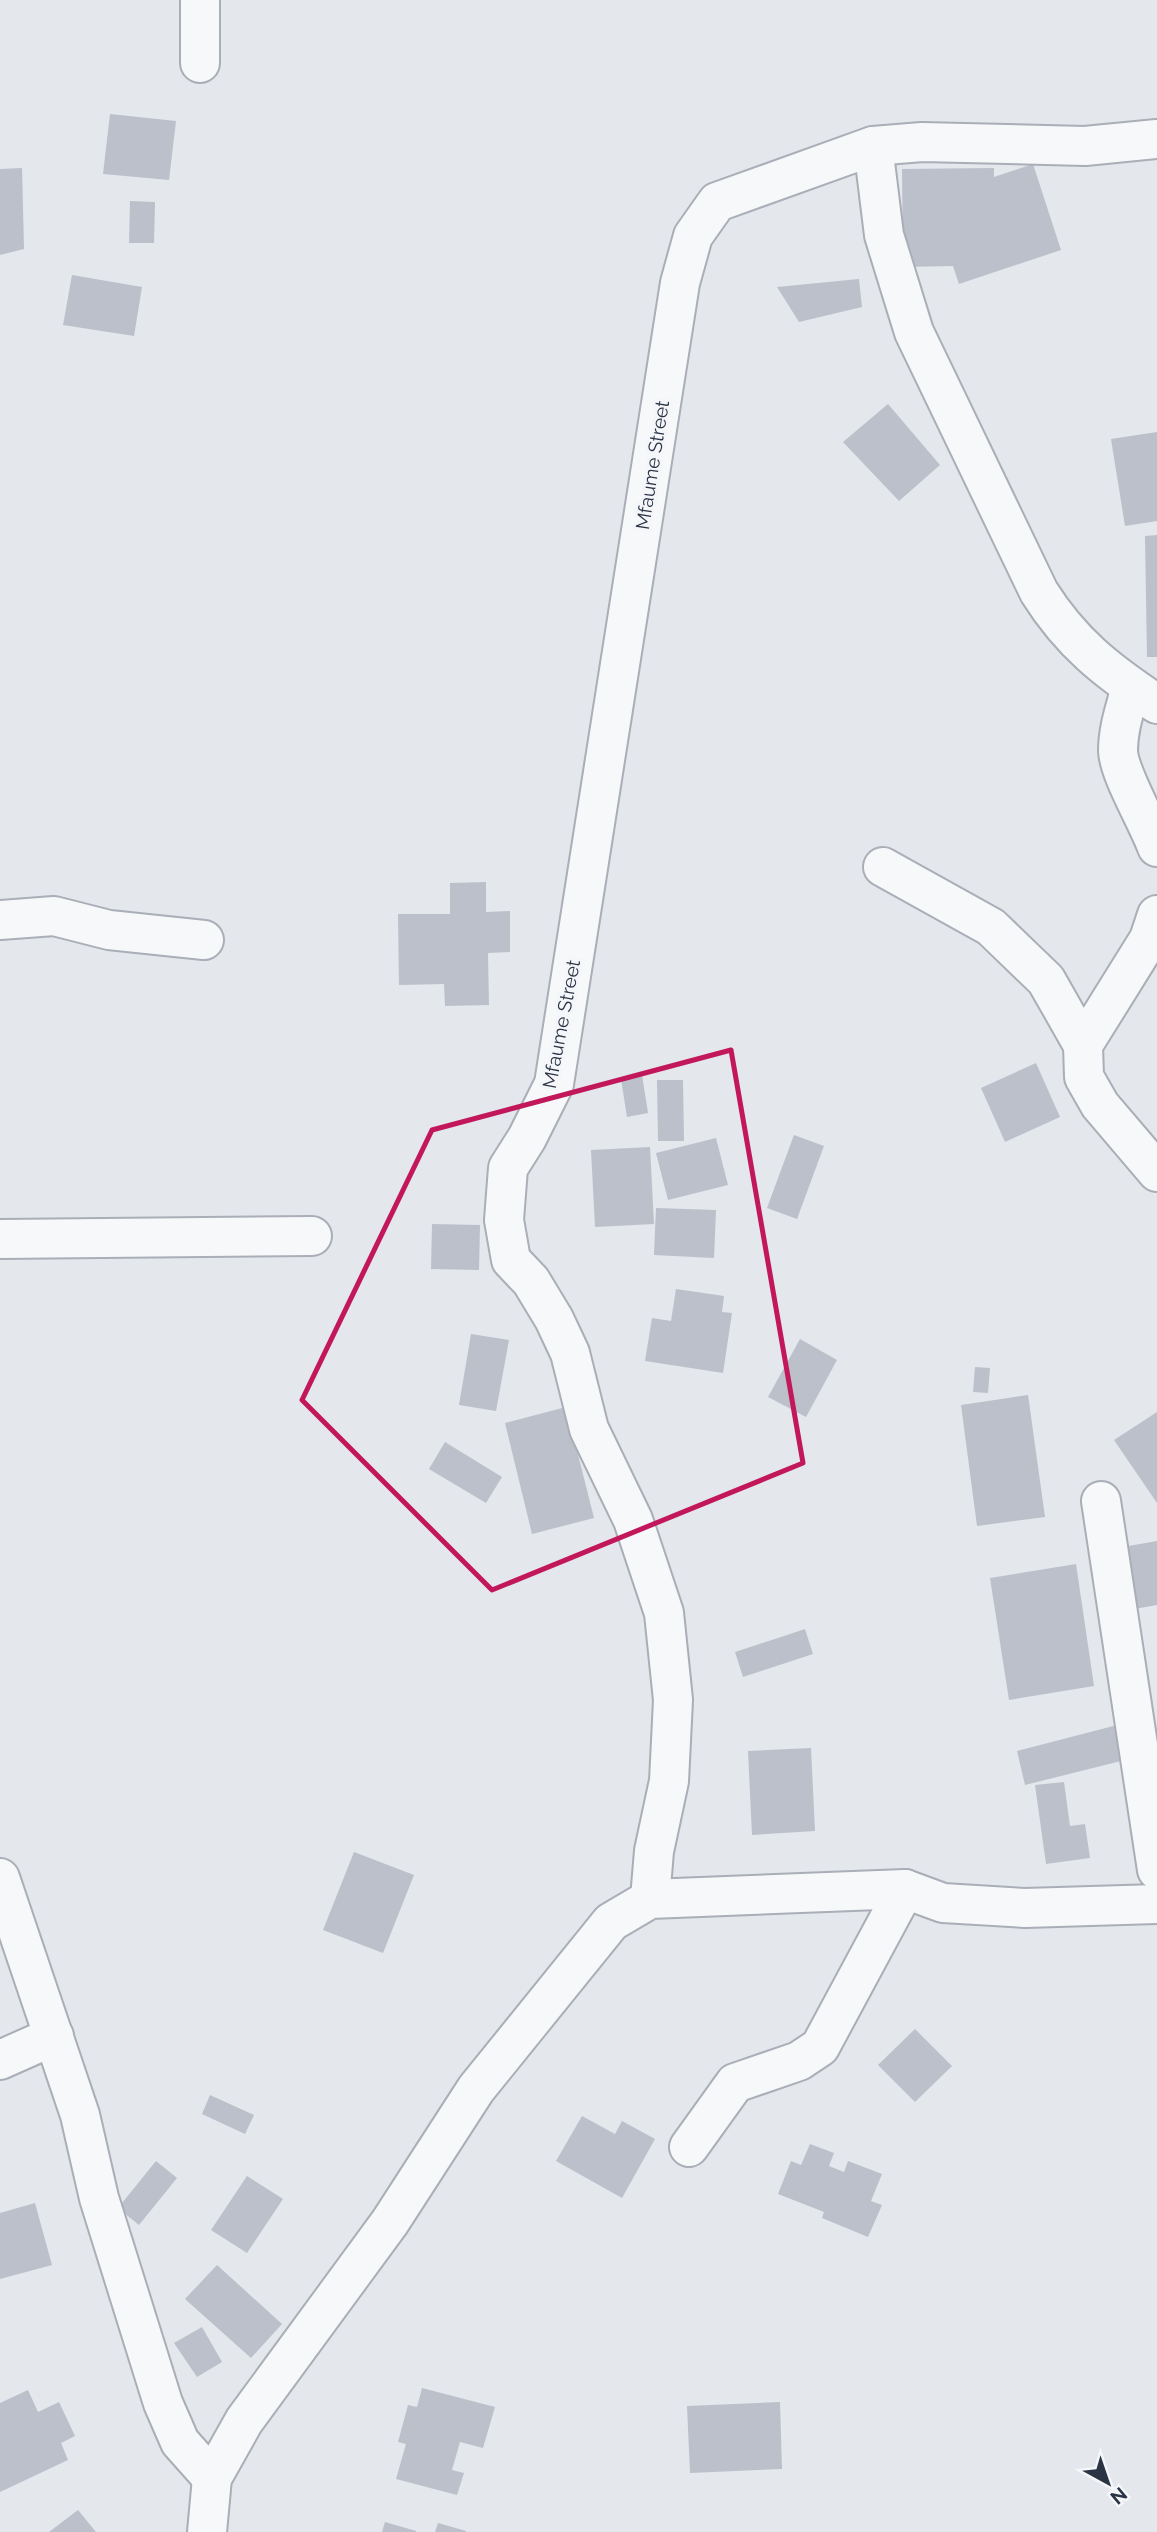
<svg xmlns="http://www.w3.org/2000/svg" width="1157" height="2532" viewBox="0 0 1157 2532" font-family="Raleway,sans-serif">
<style>
.building{fill:#bbc0ca}
.lines{fill:none;stroke-linecap:round;stroke-linejoin:round}
.minor-casing{stroke:#a9aeb7;stroke-width:42}
.minor{stroke:#f7f8fa;stroke-width:38}
.marked{fill:none;stroke:#c2185b;stroke-width:5;stroke-linejoin:round}
.labels{text-anchor:middle;stroke-width:7;stroke-linejoin:round;paint-order:stroke}
.street-label{font-size:19px;fill:#2b3445;stroke:#f4f6f9}
</style>
<rect width="100%" height="100%" fill="#e4e7ec"/>
<!-- building -->
<g class="building">
<polygon points="110,114 176,121 169,180 103,174"/>
<polygon points="1033,164 1061,250 959,284 953,266 903,267 902,169 994,168 994,177"/>
<polygon points="22,168 24,249 0,255 0,169"/>
<polygon points="130,201 155,202 154,243 129,243"/>
<polygon points="72,275 142,287 134,336 63,325"/>
<polygon points="859,279 862,307 799,322 777,287"/>
<polygon points="888,404 940,465 899,501 843,442"/>
<polygon points="1157,432 1157,521 1125,526 1111,439"/>
<polygon points="1157,535 1157,657 1147,657 1145,536"/>
<polygon points="486,882 486,912 510,911 510,952 488,953 489,1005 445,1006 444,984 399,985 398,914 450,914 450,883"/>
<polygon points="1036,1063 1060,1117 1005,1142 981,1088"/>
<polygon points="642,1075 648,1113 627,1117 621,1079"/>
<polygon points="657,1080 683,1080 684,1141 658,1141"/>
<polygon points="794,1135 824,1146 797,1219 767,1208"/>
<polygon points="716,1138 728,1185 668,1200 656,1153"/>
<polygon points="650,1147 654,1224 595,1227 591,1150"/>
<polygon points="656,1208 716,1210 714,1258 654,1255"/>
<polygon points="432,1224 480,1225 479,1270 431,1269"/>
<polygon points="676,1289 724,1296 722,1312 732,1313 723,1373 645,1361 652,1318 671,1321"/>
<polygon points="471,1334 509,1340 496,1411 459,1405"/>
<polygon points="800,1339 837,1360 806,1417 768,1397"/>
<polygon points="975,1367 990,1368 988,1393 973,1392"/>
<polygon points="1028,1395 1045,1517 977,1526 961,1405"/>
<polygon points="566,1407 594,1518 532,1534 505,1423"/>
<polygon points="1157,1412 1157,1503 1114,1440"/>
<polygon points="445,1442 502,1477 486,1503 429,1469"/>
<polygon points="1157,1541 1157,1605 1134,1609 1123,1547"/>
<polygon points="1076,1564 1094,1686 1009,1700 990,1578"/>
<polygon points="805,1629 813,1654 743,1677 735,1652"/>
<polygon points="1125,1723 1133,1758 1025,1785 1017,1751"/>
<polygon points="811,1748 815,1831 752,1835 748,1751"/>
<polygon points="1064,1782 1070,1826 1085,1824 1090,1858 1046,1864 1035,1785"/>
<polygon points="354,1852 414,1875 383,1953 323,1930"/>
<polygon points="915,2029 952,2066 915,2102 878,2065"/>
<polygon points="210,2095 254,2115 245,2134 202,2114"/>
<polygon points="582,2116 615,2134 622,2121 655,2139 622,2198 556,2161"/>
<polygon points="810,2144 834,2153 829,2166 844,2172 848,2161 882,2174 871,2201 882,2205 868,2237 822,2218 824,2212 778,2194 791,2161 801,2165"/>
<polygon points="156,2161 177,2178 139,2225 118,2208"/>
<polygon points="247,2176 283,2199 247,2253 211,2230"/>
<polygon points="35,2203 52,2265 0,2279 0,2213"/>
<polygon points="217,2265 282,2324 251,2358 185,2299"/>
<polygon points="202,2327 222,2362 197,2377 174,2343"/>
<polygon points="422,2388 495,2407 483,2448 460,2442 452,2470 464,2473 457,2495 396,2479 406,2444 398,2442 408,2405 417,2407"/>
<polygon points="28,2390 38,2412 59,2402 75,2436 61,2443 68,2460 0,2492 0,2403"/>
<polygon points="780,2402 782,2469 690,2473 687,2406"/>
<polygon points="78,2510 96,2532 49,2532"/>
<polygon points="385,2522 416,2531 416,2532 382,2532"/>
<polygon points="438,2523 466,2531 466,2532 435,2532"/>
</g>
<g class="lines">
<!-- minor casing -->
<g class="minor-casing">
<g id="minor">
<polyline points="200,63 200,0"/>
<path d="M873,146L884,235L914,332L1039,592C1071,643 1107,671 1157,704"/>
<path d="M1131,687C1125,709 1118,729 1118,751C1119,774 1148,822 1157,847"/>
<polyline points="883,867 991,927 1046,980 1083,1045"/>
<polyline points="1157,915 1149,939 1083,1045 1084,1077 1100,1105 1157,1172"/>
<polyline points="0,920 54,916 109,930 204,940"/>
<polyline points="0,1239 312,1236"/>
<polyline points="1101,1501 1157,1870"/>
<polyline points="0,1878 80,2115 99,2198 163,2403 180,2442 212,2478"/>
<polyline points="650,1899 654,1851 669,1781 673,1700 664,1613 633,1520 589,1429 570,1353 554,1319 531,1281 511,1260 504,1220 508,1168 527,1138 554,1084 680,283 693,236 717,202 873,146 922,142 1085,146 1157,139"/>
<polyline points="0,2060 54,2036"/>
<polyline points="689,2147 735,2083 799,2061 820,2047 905,1889"/>
<polyline points="207,2532 212,2478 244,2421 390,2222 476,2089 611,1922 650,1899 905,1889 943,1903 1025,1908 1157,1904"/>
</g>
</g>
<!-- minor -->
<use href="#minor" class="minor"/>
</g>
<!-- marked area -->
<path class="marked" d="M731,1050L803,1463L492,1590L302,1400L432,1130Z"/>
<g class="labels">
<!-- street labels -->
<g class="street-label">
<text transform="translate(652 465) rotate(-81)" y="7">Mfaume Street</text>
<text transform="translate(561 1024) rotate(-79)" y="7">Mfaume Street</text>
</g>
</g>
<!-- north arrow -->
<g transform="translate(1108 2483) rotate(140)" stroke="#f4f6f9" stroke-width="5" paint-order="stroke">
<path d="M0-5L12 26L0 18L-12 26Z" fill="#2b3445"/>
<text y="-10" font-size="19" font-weight="bold" text-anchor="middle" fill="#2b3445">N</text>
</g>
</svg>
